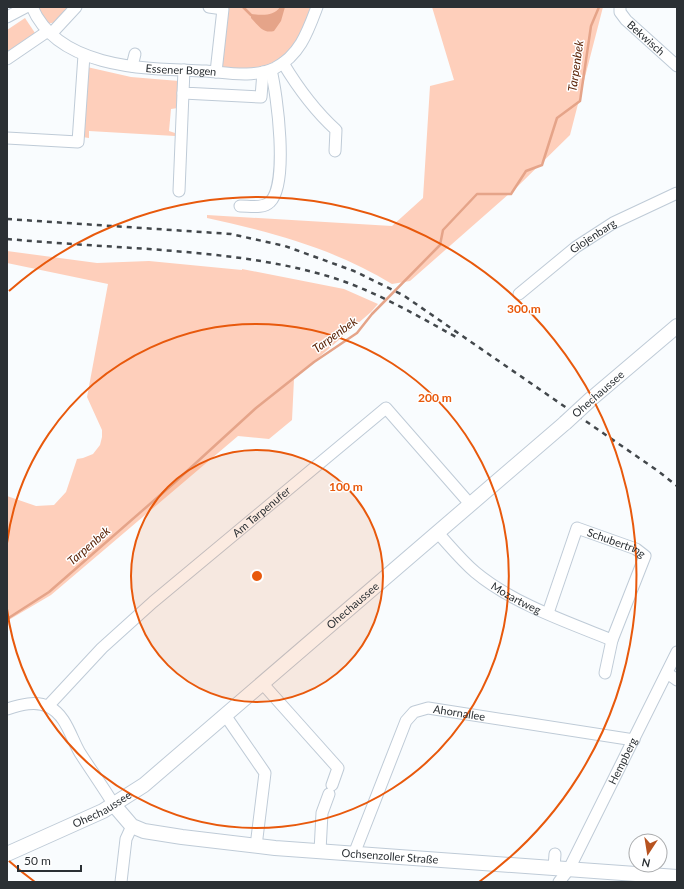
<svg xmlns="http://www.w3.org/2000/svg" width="684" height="889" viewBox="0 0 684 889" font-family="Lato,sans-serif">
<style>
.green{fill:#fecfbb}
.water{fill:#e5a489}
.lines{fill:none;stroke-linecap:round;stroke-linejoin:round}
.stream{stroke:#e5a489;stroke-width:2.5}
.minor-casing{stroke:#bfcbd7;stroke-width:13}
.major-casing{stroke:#bfcbd7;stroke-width:16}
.minor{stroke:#fff;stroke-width:11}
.major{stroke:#fff;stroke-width:14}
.rail{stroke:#42474b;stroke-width:2.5;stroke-dasharray:5 5;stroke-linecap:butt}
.major-bridge-casing{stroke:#bfcbd7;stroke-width:16;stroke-linecap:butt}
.major-bridge{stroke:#fff;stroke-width:14}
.ring{fill:none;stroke:#e8590c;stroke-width:2}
.labels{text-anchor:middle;stroke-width:3;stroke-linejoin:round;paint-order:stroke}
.street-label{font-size:11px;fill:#2b3034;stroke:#fff}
.water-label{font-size:12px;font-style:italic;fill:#571e00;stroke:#fff}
.centre{fill:#e8590c;stroke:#fff;stroke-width:2}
.ring-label{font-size:12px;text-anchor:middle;font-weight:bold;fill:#e8590c;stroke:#fff;stroke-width:3;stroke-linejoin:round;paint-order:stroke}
</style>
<rect width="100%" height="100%" fill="#f9fcfe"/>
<!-- green -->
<g class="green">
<path d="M36,7H70C64,13 57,25 48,23Z"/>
<path d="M226,7H312C300,41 285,71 243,69C236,69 228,70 222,67Z"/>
<path d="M432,7H603L570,135L518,186L410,281L392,284C335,249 271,232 207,218V215L392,226L423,198L430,86L454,80Z"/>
<polygon points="25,18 35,33 7,52 7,30"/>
<polygon points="87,67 131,77 179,81 178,108 171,109 169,131 175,133 175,136 89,131 89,138 82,137"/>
<polygon points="7,251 97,263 149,261 242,270 242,269 344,289 378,304 371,312 294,379 292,420 269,439 238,436 51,595 7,621 7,496 36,506 54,505 66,492 77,459 83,458 93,454 100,445 102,437 102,430 87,397 108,284 7,263"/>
</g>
<!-- water -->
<path class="water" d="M280,7H285L281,21L274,31C263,34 258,25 251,18V14C261,15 273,17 280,7Z"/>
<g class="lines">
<!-- stream -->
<g class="stream">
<polyline points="243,7 251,15"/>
<polyline points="7,619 49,592 174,483 256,408 314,362 357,333 372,314 440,245 443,230 477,194 511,194 526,171 542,165 557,118 580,101 591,26 599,7"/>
</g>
<!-- minor casing -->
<g class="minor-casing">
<g id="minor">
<path id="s1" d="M32,7C59,70 149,69 206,71C229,73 254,78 275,68C300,55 308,31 317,7"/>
<polyline points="209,7 223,9 216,72"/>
<path id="s2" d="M620,7V12L626,20L677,66"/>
<polyline points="7,17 26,7"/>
<polyline points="51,34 76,7"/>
<polyline points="7,59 48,31"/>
<path d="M283,63C298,88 314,110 336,130L335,151"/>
<polyline points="132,66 135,54"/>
<polyline points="184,70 183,93 261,97 263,72"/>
<polyline points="7,138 78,142 84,55"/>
<polyline points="179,191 183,93"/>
<path d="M240,206C250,206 263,209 270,202C289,184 277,94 271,70"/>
<path id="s3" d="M519,294L576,247L613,223L677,193"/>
<path id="s4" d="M437,532C449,545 461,560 475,572C512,603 567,622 612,640"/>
<path id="s5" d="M548,613L577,528L636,549L645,556L612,640L605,673"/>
<polyline points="667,673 677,680"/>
<polyline points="262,683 338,768 332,785"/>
<path id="s6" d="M48,706L102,648L153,602L386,408L470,504"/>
<path d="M7,709C20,705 36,700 49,707C66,715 71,738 80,753C91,770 103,787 114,805"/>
<polyline points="225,715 265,773 256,846"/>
<polyline points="320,851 322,813 329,794"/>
<path id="s7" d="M354,854L406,721L414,712L428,708L634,740"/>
<polyline points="554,868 555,854"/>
<polyline points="121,882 126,839 132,826"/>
<path id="s8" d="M559,882L569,869L677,652"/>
</g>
</g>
<!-- major casing -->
<g class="major-casing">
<g id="major">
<polyline points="591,399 677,326"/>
<path id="s9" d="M114,805L132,826L144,831L182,837L275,848L677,877"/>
<path id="s10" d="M7,854L103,811L144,785L565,423"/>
</g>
</g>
<!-- minor -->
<use href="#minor" class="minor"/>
<!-- major -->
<use href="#major" class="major"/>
<!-- rail -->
<g class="rail">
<polyline points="7,219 231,234 285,246 354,271 403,295 658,471 677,486"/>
<path d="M7,239C54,243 102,246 149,249C212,254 273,259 334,278C377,292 416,315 456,337"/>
</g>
<!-- major-bridge casing -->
<g class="major-bridge-casing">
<polyline id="major-bridge" points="565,423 591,399"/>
</g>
<!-- major-bridge -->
<use href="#major-bridge" class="major-bridge"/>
</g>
<!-- distance rings -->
<circle cx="257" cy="576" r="126" fill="#e8590c" fill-opacity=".12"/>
<g class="ring">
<circle cx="257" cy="576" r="126"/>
<path d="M7 543A252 252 0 1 1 7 609"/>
<path d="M35 882A378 378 0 0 1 9 861M9 291A378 378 0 1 1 479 882"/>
</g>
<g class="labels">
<!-- street labels -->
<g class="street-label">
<text dy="4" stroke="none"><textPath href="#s2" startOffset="42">Bekwisch</textPath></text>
<text dy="4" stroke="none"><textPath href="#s1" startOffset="171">Essener Bogen</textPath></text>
<text dy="4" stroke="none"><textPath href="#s3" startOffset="94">Glojenbarg</textPath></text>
<text transform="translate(598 394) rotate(-41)" y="4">Ohechaussee</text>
<text dy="4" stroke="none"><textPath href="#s6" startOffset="289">Am Tarpenufer</textPath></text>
<text dy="4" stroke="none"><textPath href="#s5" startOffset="132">Schubertring</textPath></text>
<text dy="4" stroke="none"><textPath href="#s4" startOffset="104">Mozartweg</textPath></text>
<text dy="4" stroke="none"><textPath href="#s10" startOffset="429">Ohechaussee</textPath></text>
<text dy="4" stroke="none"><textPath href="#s7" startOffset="201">Ahornallee</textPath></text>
<text dy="4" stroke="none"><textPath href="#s8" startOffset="137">Hempberg</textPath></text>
<text dy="4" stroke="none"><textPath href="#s10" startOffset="105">Ohechaussee</textPath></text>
<text dy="4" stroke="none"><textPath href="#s9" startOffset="288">Ochsenzoller Straße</textPath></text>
</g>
<!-- water labels -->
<g class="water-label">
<text transform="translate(576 66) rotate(-82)" y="4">Tarpenbek</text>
<text transform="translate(335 335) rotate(-36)" y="4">Tarpenbek</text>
<text transform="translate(89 546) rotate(-41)" y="4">Tarpenbek</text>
</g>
</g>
<circle cx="257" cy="576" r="6" class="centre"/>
<g class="ring-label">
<text x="524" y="313">300 m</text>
<text x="435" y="402">200 m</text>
<text x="346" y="491">100 m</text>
</g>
<!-- border -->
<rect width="684" height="889" fill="none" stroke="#2b3034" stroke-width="16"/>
<!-- north arrow -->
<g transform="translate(648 853) rotate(192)"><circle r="19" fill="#ffffff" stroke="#aaacae"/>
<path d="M0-3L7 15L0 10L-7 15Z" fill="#b75320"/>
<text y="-6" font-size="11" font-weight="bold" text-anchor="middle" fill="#2b3034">N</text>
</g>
<!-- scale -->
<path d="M18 865v6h63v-6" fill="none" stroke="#2b3034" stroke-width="2"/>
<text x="24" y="865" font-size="12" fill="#2b3034" stroke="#ffffff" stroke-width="3" paint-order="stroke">50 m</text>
</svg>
